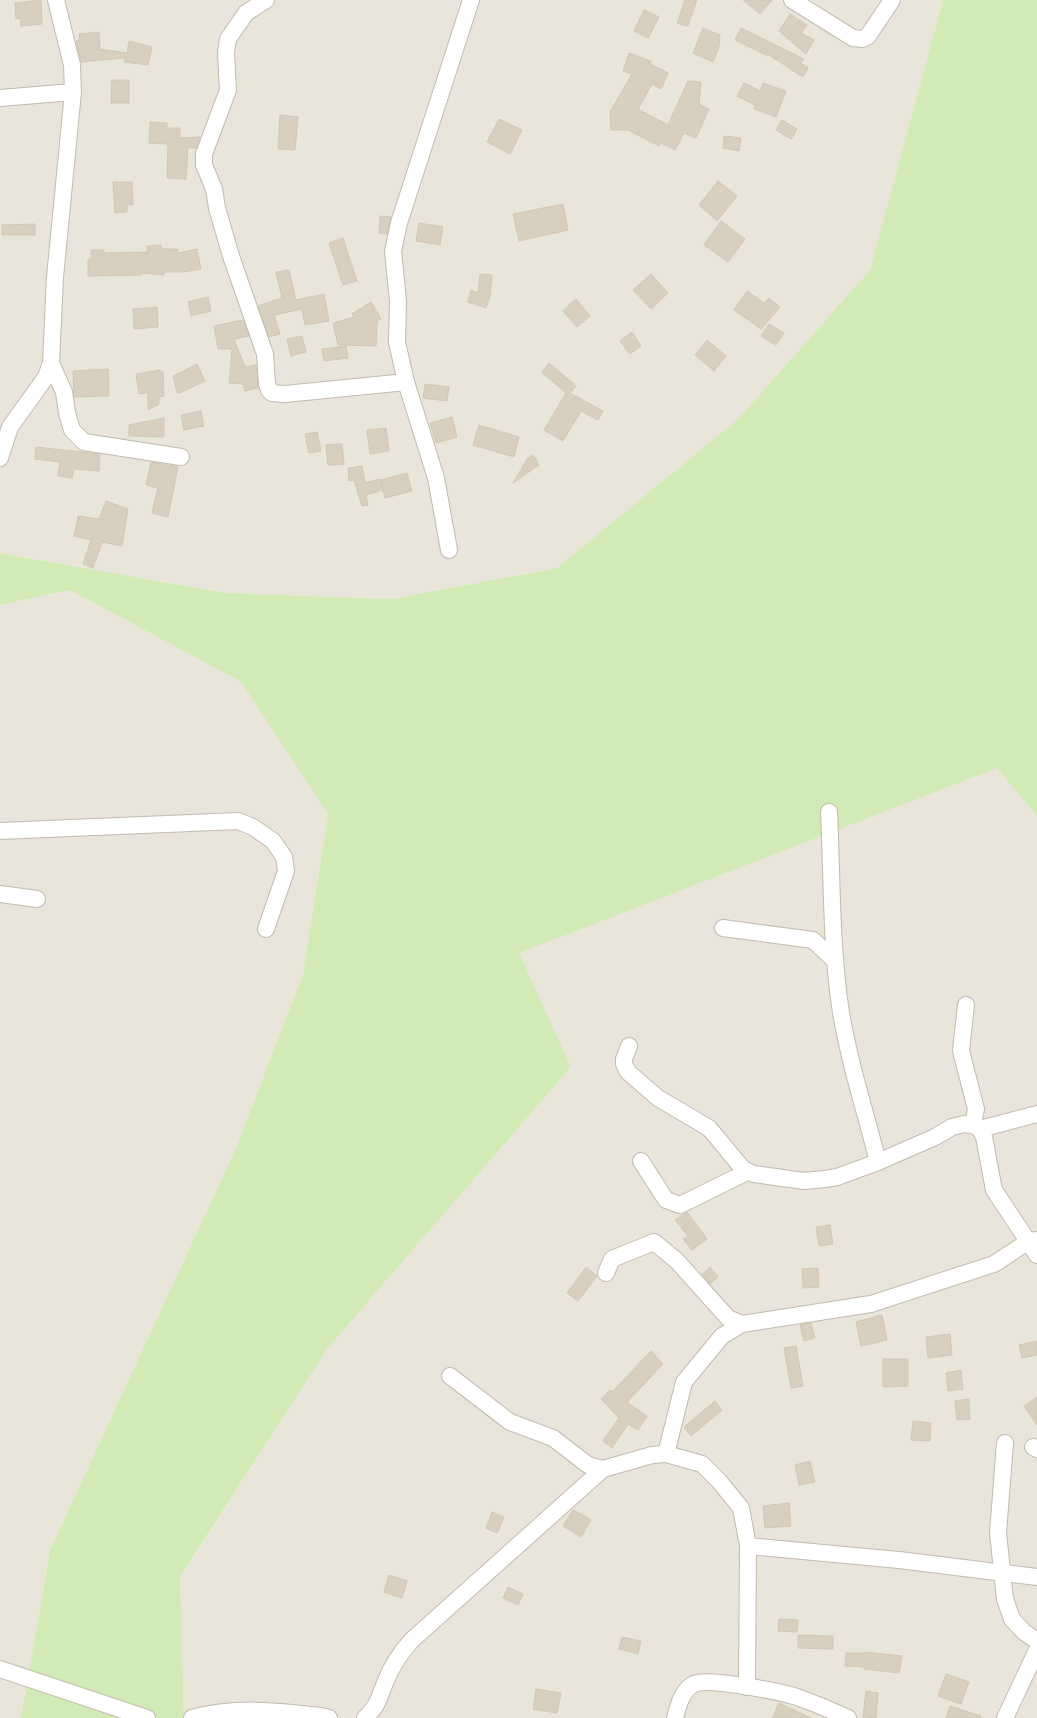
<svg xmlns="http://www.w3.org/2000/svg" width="1037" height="1718" viewBox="0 0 1037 1718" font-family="Mulish,sans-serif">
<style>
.residential{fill:#eae5da}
.green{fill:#d2eab5}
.building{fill:#d8cfc1;stroke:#d3c7b4}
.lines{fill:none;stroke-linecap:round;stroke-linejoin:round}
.minor-casing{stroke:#c2bbae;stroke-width:18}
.minor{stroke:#fff;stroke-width:16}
</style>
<rect width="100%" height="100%" fill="#f6f3ec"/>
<!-- residential -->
<g class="residential">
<polygon points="0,0 943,0 870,270 739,418 557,568 391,599 226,593 0,553"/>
<polygon points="70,590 241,682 328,814 303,974 236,1148 50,1550 21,1718 0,1718 0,605"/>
<polygon points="997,767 1037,816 1037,1718 184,1718 180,1578 328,1348 571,1067 518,953"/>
</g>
<!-- green -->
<polygon class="green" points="943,0 1037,0 1037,816 997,768 519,953 571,1067 328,1348 180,1577 184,1718 21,1718 50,1550 236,1148 303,974 328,814 241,682 70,590 0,605 0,553 226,593 391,599 557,568 739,418 870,270"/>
<!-- building -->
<g class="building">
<polygon points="41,0 42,24 21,26 20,18 16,19 15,3"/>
<polygon points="685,0 697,0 688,26 677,23"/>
<polygon points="743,0 772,0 760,14"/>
<polygon points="644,10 659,17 648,38 634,31"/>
<polygon points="790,14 807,25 801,33 814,40 806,54 779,31"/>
<polygon points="703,28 720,35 719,47 713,62 693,53"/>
<polygon points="741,28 804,59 801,63 808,68 803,77 769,55 768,56 735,40"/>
<polygon points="99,32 100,49 127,53 129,41 152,47 148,65 124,62 125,58 81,62 76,41 79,40 79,34"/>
<polygon points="629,53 651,61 650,64 668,73 661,89 652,84 638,109 668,125 688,81 701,82 699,104 709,109 696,138 684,133 675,150 661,143 659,146 628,130 611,130 610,112 632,74 623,71"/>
<polygon points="112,80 129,80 129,103 111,103"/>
<polygon points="744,83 760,91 763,83 786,91 776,117 754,109 755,105 737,96"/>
<polygon points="280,115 298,117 295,150 278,149"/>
<polygon points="499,119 522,130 510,154 487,142"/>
<polygon points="782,120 797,129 791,139 776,130"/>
<polygon points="150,122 167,123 167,128 180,128 180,138 200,137 196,148 188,148 186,179 167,178 168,144 149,143"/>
<polygon points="724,136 741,138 739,151 723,148"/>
<polygon points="718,181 737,196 717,221 699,205"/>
<polygon points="113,182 132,182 133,205 127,205 127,212 115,213"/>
<polygon points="563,204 568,230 519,241 513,214"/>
<polygon points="380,216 391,217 387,234 379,233"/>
<polygon points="721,221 745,239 728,262 704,245"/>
<polygon points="419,223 443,227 440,245 416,241"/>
<polygon points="35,224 35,235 2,235 2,225"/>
<polygon points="343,238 357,281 343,285 329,243"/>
<polygon points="161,245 162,249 178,249 178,253 197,249 201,269 184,272 164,272 164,275 142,273 142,275 88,276 88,260 91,260 91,250 104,250 104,253 148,252 147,246"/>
<polygon points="289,270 296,300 324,294 329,321 305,325 302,309 274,315 280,334 269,337 258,306 282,298 276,272"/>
<polygon points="480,274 492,275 490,296 486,308 468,302 471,290 478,293"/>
<polygon points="651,274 668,293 651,309 633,290"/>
<polygon points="747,291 764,303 769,298 780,307 761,329 734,310"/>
<polygon points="208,297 211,311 191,316 188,302"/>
<polygon points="576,299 590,316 577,327 563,311"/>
<polygon points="371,302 381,319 377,321 376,346 338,345 333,323 354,317 352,314"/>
<polygon points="157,307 158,327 134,329 133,309"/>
<polygon points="243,320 249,336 234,339 245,367 256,365 258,388 245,391 243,384 229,383 232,349 218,349 214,326"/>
<polygon points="769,324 784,333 776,345 761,336"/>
<polygon points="632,332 641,346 630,354 620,341"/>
<polygon points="302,336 306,352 291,356 287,339"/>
<polygon points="707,340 726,356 714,371 695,355"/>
<polygon points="346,346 348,358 324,361 322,349"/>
<polygon points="549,363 576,386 570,393 603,411 598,420 581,411 563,441 544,430 566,393 542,372"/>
<polygon points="197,364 205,381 182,392 177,393 173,376"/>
<polygon points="108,369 109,396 74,397 73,371"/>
<polygon points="160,370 161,372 163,371 164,396 159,397 159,404 148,410 148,393 139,394 136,374"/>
<polygon points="425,384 449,387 447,401 423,398"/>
<polygon points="201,411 204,426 184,430 181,415"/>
<polygon points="452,417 457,437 436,443 430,423"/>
<polygon points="164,418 164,437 129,436 129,425"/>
<polygon points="479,425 519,437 514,457 473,445"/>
<polygon points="386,428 389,451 370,454 367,430"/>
<polygon points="317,432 321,451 309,453 305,434"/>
<polygon points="342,444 344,464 328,465 326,445"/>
<polygon points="36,447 100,454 99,471 74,469 72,478 58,476 60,462 35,459"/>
<polygon points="533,455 539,465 513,483 527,459"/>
<polygon points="151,462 178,467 168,517 152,513 158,488 146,485"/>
<polygon points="362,466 365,483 380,479 383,488 381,480 407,473 412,491 385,498 383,490 366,495 368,505 362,506 354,480 349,481 348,468"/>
<polygon points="106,501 128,509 122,546 102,542 93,568 83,564 91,540 74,536 78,516 99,519"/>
<polygon points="687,1212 707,1239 692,1250 683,1239 688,1236 675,1220"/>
<polygon points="830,1225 833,1244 819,1246 816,1227"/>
<polygon points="586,1267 597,1276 578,1301 567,1293"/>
<polygon points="710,1267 718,1277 710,1284 702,1274"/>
<polygon points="818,1268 819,1287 803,1288 802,1269"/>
<polygon points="882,1315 887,1340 861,1346 856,1322"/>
<polygon points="811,1323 815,1338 804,1341 800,1325"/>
<polygon points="950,1334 952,1355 928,1358 926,1337"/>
<polygon points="1037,1341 1037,1355 1022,1358 1019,1345"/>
<polygon points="796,1346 803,1386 791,1388 784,1348"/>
<polygon points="651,1351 663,1364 627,1402 647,1416 638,1430 628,1424 612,1448 603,1441 619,1418 601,1399 610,1390 612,1392"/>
<polygon points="883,1359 908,1359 908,1386 883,1387"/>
<polygon points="961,1370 963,1389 948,1391 946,1373"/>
<polygon points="1037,1397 1037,1425 1024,1406"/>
<polygon points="969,1399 970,1419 957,1420 955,1401"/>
<polygon points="715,1401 722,1410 691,1436 684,1427"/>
<polygon points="913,1421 931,1423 930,1441 911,1440"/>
<polygon points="810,1461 815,1482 799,1485 795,1465"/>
<polygon points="789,1503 791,1526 765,1528 763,1506"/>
<polygon points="573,1510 591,1520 581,1537 563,1526"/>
<polygon points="492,1512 504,1517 497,1533 486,1528"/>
<polygon points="389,1575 407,1581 402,1598 384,1592"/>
<polygon points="508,1587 523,1594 518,1605 503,1598"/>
<polygon points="779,1619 798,1620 797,1632 778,1631"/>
<polygon points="798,1635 833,1636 833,1649 798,1648"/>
<polygon points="622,1637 641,1641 638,1654 619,1649"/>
<polygon points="866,1652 902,1656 899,1673 864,1669 864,1667 845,1666 846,1653 866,1653"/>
<polygon points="946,1674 969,1682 961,1704 938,1696"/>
<polygon points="536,1689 561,1693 557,1713 533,1709"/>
<polygon points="866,1691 878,1693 876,1718 863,1717"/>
<polygon points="779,1703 811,1718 772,1718"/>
<polygon points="950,1706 981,1716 980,1718 946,1718"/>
</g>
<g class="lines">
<!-- minor casing -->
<g class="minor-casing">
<g id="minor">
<polyline points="266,0 246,13 228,39 226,52 228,90 204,154 204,165 214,189 217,208 231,256 265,354 267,384 269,390 272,393 285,394 406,382"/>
<polyline points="792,0 853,38 862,39 868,36 892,0"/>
<polyline points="0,98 73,92"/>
<polyline points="51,363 64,392 67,413 72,430 84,442 181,457"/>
<polyline points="0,458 10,427 46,377 51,363 55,277 73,92 72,65 56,0"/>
<polyline points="449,550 436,478 406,382 397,342 398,301 393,251 399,223 471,0"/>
<path d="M829,812C832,876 831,943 840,1006C848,1059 865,1110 878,1162"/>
<polyline points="0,831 238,821 253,827 273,841 284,857 286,871 266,929"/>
<polyline points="0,894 37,899"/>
<polyline points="723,928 813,940 835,961"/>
<polyline points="966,1005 961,1051 976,1109 973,1125"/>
<polyline points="629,1046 624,1059 624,1064 628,1072 658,1098 709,1128 743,1169 754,1174 804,1181 825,1179 837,1177 878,1162 935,1137 952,1127 964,1124 973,1125 980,1129 984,1137 994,1190 1037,1255"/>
<polyline points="980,1129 1037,1114"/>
<polyline points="641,1161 666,1200 680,1205 747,1172"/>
<polyline points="606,1273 612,1259 654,1242 677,1261 728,1318 742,1324"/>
<polyline points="450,1376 510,1422 553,1438 588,1465 603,1469"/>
<polyline points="1005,1443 998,1533 1005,1599 1012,1619 1024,1632 1037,1641"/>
<polyline points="1033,1447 1037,1449"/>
<polyline points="666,1454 684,1382 722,1336 742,1324 871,1304 994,1264 1029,1241 1037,1240"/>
<polyline points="748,1546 899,1560 1037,1577"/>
<polyline points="0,1669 147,1718"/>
<path d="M192,1718C235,1706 278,1711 321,1716L329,1718"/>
<path d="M365,1718C379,1704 378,1700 385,1683C391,1667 400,1653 412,1640L603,1469L652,1455L666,1454L702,1464L719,1481L741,1508L748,1546L747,1687"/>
<path d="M675,1718C678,1706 682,1690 694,1684C707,1677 781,1692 797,1697C814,1703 831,1710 848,1718"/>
<polyline points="1005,1718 1037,1650"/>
</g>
</g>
<!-- minor -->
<use href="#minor" class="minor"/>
</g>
</svg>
